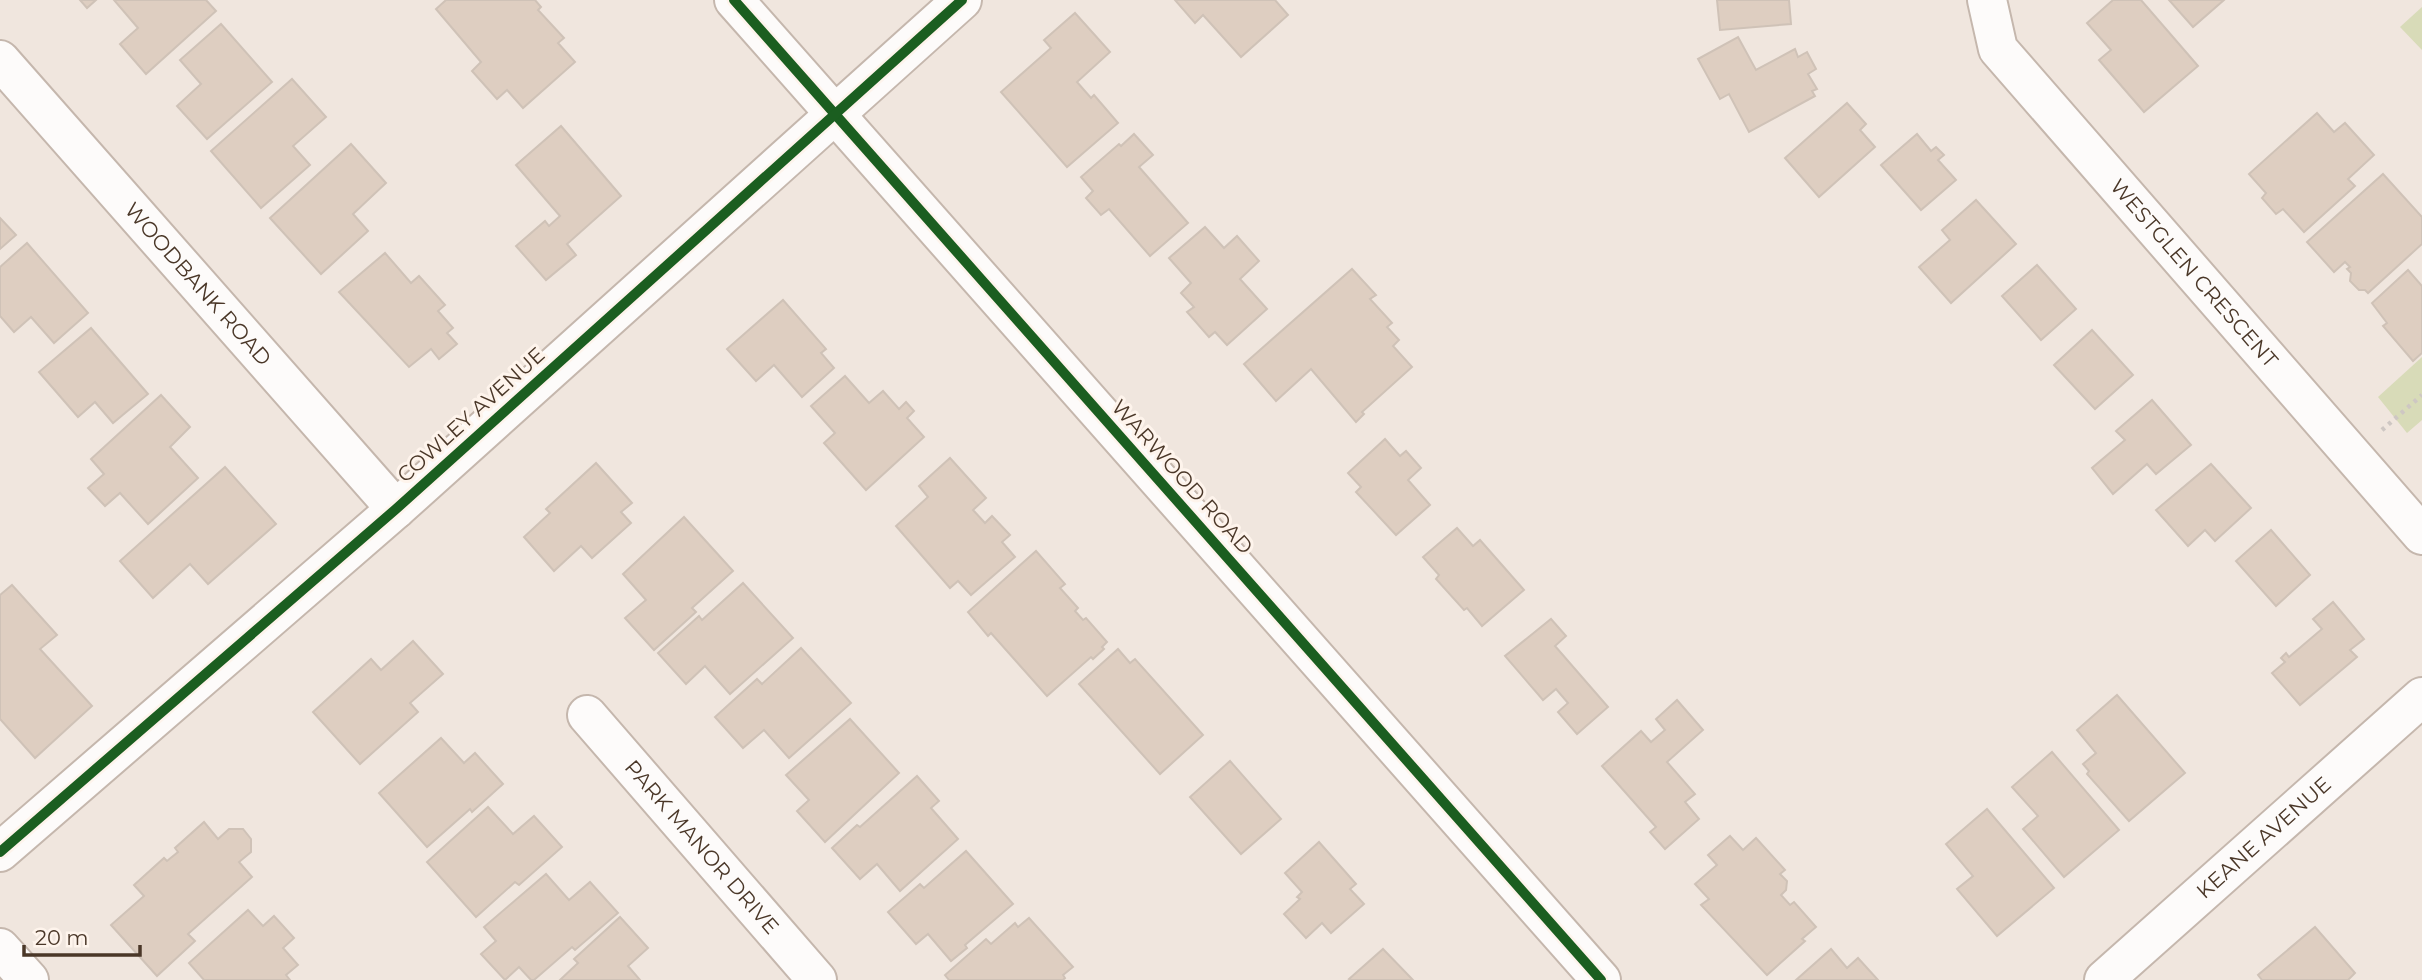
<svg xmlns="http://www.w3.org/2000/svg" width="2422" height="980" viewBox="0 0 2422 980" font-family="Montserrat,sans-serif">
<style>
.green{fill:#d8dbb8}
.building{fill:#decec1;stroke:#cfc2b7;stroke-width:2}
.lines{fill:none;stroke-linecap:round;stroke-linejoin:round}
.minor-casing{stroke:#c5b7ad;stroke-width:42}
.path{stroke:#cec7c3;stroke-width:4.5;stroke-dasharray:3.5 5;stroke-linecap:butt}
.minor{stroke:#fdfbfa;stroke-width:38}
.cycleway-casing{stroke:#fef4ec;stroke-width:15}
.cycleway{stroke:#1b5e20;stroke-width:10}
.labels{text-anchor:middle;stroke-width:6;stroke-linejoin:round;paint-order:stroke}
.street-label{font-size:21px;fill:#4a3728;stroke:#fef4ec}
</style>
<rect width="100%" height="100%" fill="#f0e6de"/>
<!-- green -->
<g class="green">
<polygon points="2422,7 2422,50 2400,27"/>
<polygon points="2422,357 2422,420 2407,433 2378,397"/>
</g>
<!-- building -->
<g class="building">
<polygon points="80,0 96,0 87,8"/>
<polygon points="114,0 206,0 216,11 146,74 120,44 138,28"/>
<polygon points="446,0 535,0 541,7 538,10 564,38 558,43 575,62 523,108 507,90 497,99 472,71 481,62 436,9"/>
<polygon points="1175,0 1275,0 1288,15 1241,57 1203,15 1195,23"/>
<polygon points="1717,0 1789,0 1791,24 1720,30"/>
<polygon points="2113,0 2141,0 2198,66 2144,112 2099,60 2111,50 2087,23"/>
<polygon points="2169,0 2224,0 2193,27"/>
<polygon points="1075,13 1110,52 1077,82 1091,98 1094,95 1118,123 1067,167 1001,92 1051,48 1044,40"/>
<polygon points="221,24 272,82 207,139 177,106 201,84 180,60"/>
<polygon points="1738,37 1756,70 1795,49 1798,57 1807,52 1816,69 1808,74 1817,89 1812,91 1815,96 1749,132 1729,94 1720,99 1698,59"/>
<polygon points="292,79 326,117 293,146 310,165 261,208 211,151"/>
<polygon points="1847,103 1866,124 1860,130 1875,147 1819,197 1785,158"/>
<polygon points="2317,113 2334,132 2345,123 2374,155 2348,179 2355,186 2304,232 2283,209 2276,214 2262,198 2266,193 2249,174"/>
<polygon points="561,126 621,196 567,244 576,255 546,280 516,246 545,221 549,226 560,216 516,165"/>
<polygon points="1134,134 1153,155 1139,167 1188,223 1150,256 1109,209 1101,215 1086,198 1093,191 1081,177 1119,144 1121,146"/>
<polygon points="1917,134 1931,151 1936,147 1944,155 1938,160 1956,180 1921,210 1881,165"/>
<polygon points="351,144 386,183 353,214 368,231 321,274 270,218"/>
<polygon points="2383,174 2422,217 2422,244 2368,293 2365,290 2359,290 2350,281 2351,273 2347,269 2350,267 2345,262 2334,272 2307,242"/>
<polygon points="1976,200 2016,244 1951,303 1919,267 1950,240 1942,230"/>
<polygon points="0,218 16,235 0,249"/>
<polygon points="1205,227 1224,248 1237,236 1259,261 1240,279 1267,309 1227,345 1215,332 1209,337 1187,312 1194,307 1181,293 1191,283 1169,258"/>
<polygon points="27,243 88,313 54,343 31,317 14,332 0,316 0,267"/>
<polygon points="385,253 411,283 419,276 445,305 438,311 453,328 447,333 457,344 439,359 431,349 409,367 339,292"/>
<polygon points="2037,265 2076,309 2041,340 2002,296"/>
<polygon points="1352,269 1376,295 1370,299 1392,323 1387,327 1399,340 1393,346 1412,367 1362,412 1364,414 1356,422 1311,369 1276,401 1244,364"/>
<polygon points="2408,270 2422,286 2422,353 2413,361 2383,326 2387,323 2372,303"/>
<polygon points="783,300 826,349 821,353 834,368 802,397 774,365 756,381 727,349"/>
<polygon points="91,328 148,394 113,423 95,402 78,417 39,372"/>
<polygon points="2092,330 2133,375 2095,409 2054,365"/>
<polygon points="845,376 869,403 883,391 899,409 906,402 914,411 907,418 924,437 866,490 824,443 835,433 811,406"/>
<polygon points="161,395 190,427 170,447 198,478 148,524 120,493 105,506 88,488 104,474 91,459"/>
<polygon points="2152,400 2191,445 2156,474 2147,464 2113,494 2092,468 2125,440 2116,431"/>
<polygon points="1385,439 1400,456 1406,451 1421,468 1408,480 1430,505 1396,535 1356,492 1361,487 1348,473"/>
<polygon points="950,458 986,498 973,510 985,523 992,516 1010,535 1002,542 1015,557 971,595 958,581 950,588 896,526 928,497 919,486"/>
<polygon points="596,463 632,503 621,512 631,523 592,558 581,546 554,571 524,537 550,513 546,509"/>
<polygon points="2211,464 2251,508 2215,541 2205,530 2188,546 2156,510"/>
<polygon points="225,467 276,524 208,584 190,564 153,598 120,561"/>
<polygon points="684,517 733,571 692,608 696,612 654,650 625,618 646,600 623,574"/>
<polygon points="1457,528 1473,546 1480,540 1524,590 1482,626 1467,608 1464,610 1436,579 1439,575 1423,557"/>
<polygon points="2271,530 2310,575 2276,606 2236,561"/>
<polygon points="1036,551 1065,584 1060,588 1078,608 1075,611 1083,620 1086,618 1107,642 1102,647 1104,649 1093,659 1091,657 1047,696 991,633 988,636 968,612"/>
<polygon points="743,583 793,638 730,694 705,666 686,684 658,653 699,616 702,620"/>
<polygon points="12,585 57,635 40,649 92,706 35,758 0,719 0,595"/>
<polygon points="2333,602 2364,639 2350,650 2357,657 2300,705 2272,673 2285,662 2281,658 2286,653 2289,657 2322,629 2313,619"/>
<polygon points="1551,619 1566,636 1555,646 1608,707 1577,734 1558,712 1568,703 1556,689 1543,700 1505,656"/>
<polygon points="413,641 443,674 410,703 418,712 360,764 313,712 371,659 381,670"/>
<polygon points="801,648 851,703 789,758 764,730 743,748 715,717 757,679 762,684"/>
<polygon points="1118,649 1130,663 1135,659 1203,735 1160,774 1079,684"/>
<polygon points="2117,695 2185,773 2129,821 2087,774 2089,771 2083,764 2096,753 2077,730"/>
<polygon points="1677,700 1703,730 1667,762 1695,794 1685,802 1699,819 1665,849 1650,832 1656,827 1602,766 1641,731 1651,742 1665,730 1656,719"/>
<polygon points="850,719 899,773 825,842 797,811 809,800 786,775"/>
<polygon points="441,738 464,763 475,753 503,784 472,812 470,809 427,847 379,793"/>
<polygon points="2052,752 2119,830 2064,877 2023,829 2038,816 2012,787"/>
<polygon points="1230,761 1281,819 1241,854 1190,797"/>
<polygon points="917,776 939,801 931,808 958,839 900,891 877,864 860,879 832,848 857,825 860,827"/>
<polygon points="488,807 513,834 534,816 562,847 519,885 515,882 476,917 427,862"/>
<polygon points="1987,809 2054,888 1997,936 1957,889 1973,876 1946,844"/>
<polygon points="204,822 218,839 229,829 243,829 251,839 251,852 239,862 252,877 188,934 195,941 157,976 111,925 144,896 134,885 164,858 167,861 178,852 175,848"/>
<polygon points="1730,836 1743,850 1756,838 1785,870 1780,874 1787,881 1786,890 1781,895 1790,905 1794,902 1816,927 1802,939 1805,941 1767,975 1701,905 1709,899 1695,884 1717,865 1708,855"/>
<polygon points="1319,842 1356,884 1350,889 1364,904 1331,933 1322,923 1306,938 1284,914 1300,899 1297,897 1302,892 1285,873"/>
<polygon points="966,851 1013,904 965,945 967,948 951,961 928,934 916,944 888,912 920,884 924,888"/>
<polygon points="546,874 569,900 590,882 618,913 575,950 572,947 534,980 531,980 519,967 505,980 481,954 496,941 484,927"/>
<polygon points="248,910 263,926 274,916 294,938 283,948 298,965 286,975 290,980 204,980 189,963"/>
<polygon points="620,917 648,948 628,966 640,980 560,980 578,963 574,959"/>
<polygon points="1029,918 1073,967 1063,975 1065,978 1063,980 949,980 945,975 986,939 991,944 1015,923 1018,927"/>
<polygon points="2315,927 2355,973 2348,980 2262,980 2258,975"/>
<polygon points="1383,949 1413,980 1351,980 1349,979"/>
<polygon points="1831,949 1847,968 1858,958 1878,980 1796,980"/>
</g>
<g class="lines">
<!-- minor casing -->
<g class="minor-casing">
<g id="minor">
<polyline points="734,0 1601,980"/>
<path id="s1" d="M1987,0L1998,49L2422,535"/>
<path id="s2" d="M0,60L396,509"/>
<path id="s3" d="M587,715L817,980"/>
<polyline points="0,852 396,509 962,0"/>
<polyline points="0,948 29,980"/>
<path id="s4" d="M2104,980L2422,697"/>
</g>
</g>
<!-- path -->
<polyline class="path" points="2382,430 2422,395"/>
<!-- minor -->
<use href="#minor" class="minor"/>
<!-- cycleway casing -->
<g class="cycleway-casing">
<g id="cycleway">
<polyline points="734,0 1601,980"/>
<polyline points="0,852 396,509 962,0"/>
</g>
</g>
<!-- cycleway -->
<use href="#cycleway" class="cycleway"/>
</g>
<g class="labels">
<!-- street labels -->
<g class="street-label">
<text dy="7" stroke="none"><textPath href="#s1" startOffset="348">WESTGLEN CRESCENT</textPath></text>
<text dy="7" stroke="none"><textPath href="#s2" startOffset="299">WOODBANK ROAD</textPath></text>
<text transform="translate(471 415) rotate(-42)" y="7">COWLEY AVENUE</text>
<text transform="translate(1182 477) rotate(48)" y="7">WARWOOD ROAD</text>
<text dy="7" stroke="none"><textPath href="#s4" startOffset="214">KEANE AVENUE</textPath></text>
<text dy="7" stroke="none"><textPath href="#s3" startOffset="175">PARK MANOR DRIVE</textPath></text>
</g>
</g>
<!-- scale -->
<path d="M24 945v10h116v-10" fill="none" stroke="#4a3728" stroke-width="3.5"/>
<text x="35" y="945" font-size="21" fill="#4a3728" stroke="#fef4ec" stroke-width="5" paint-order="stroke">20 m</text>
</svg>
